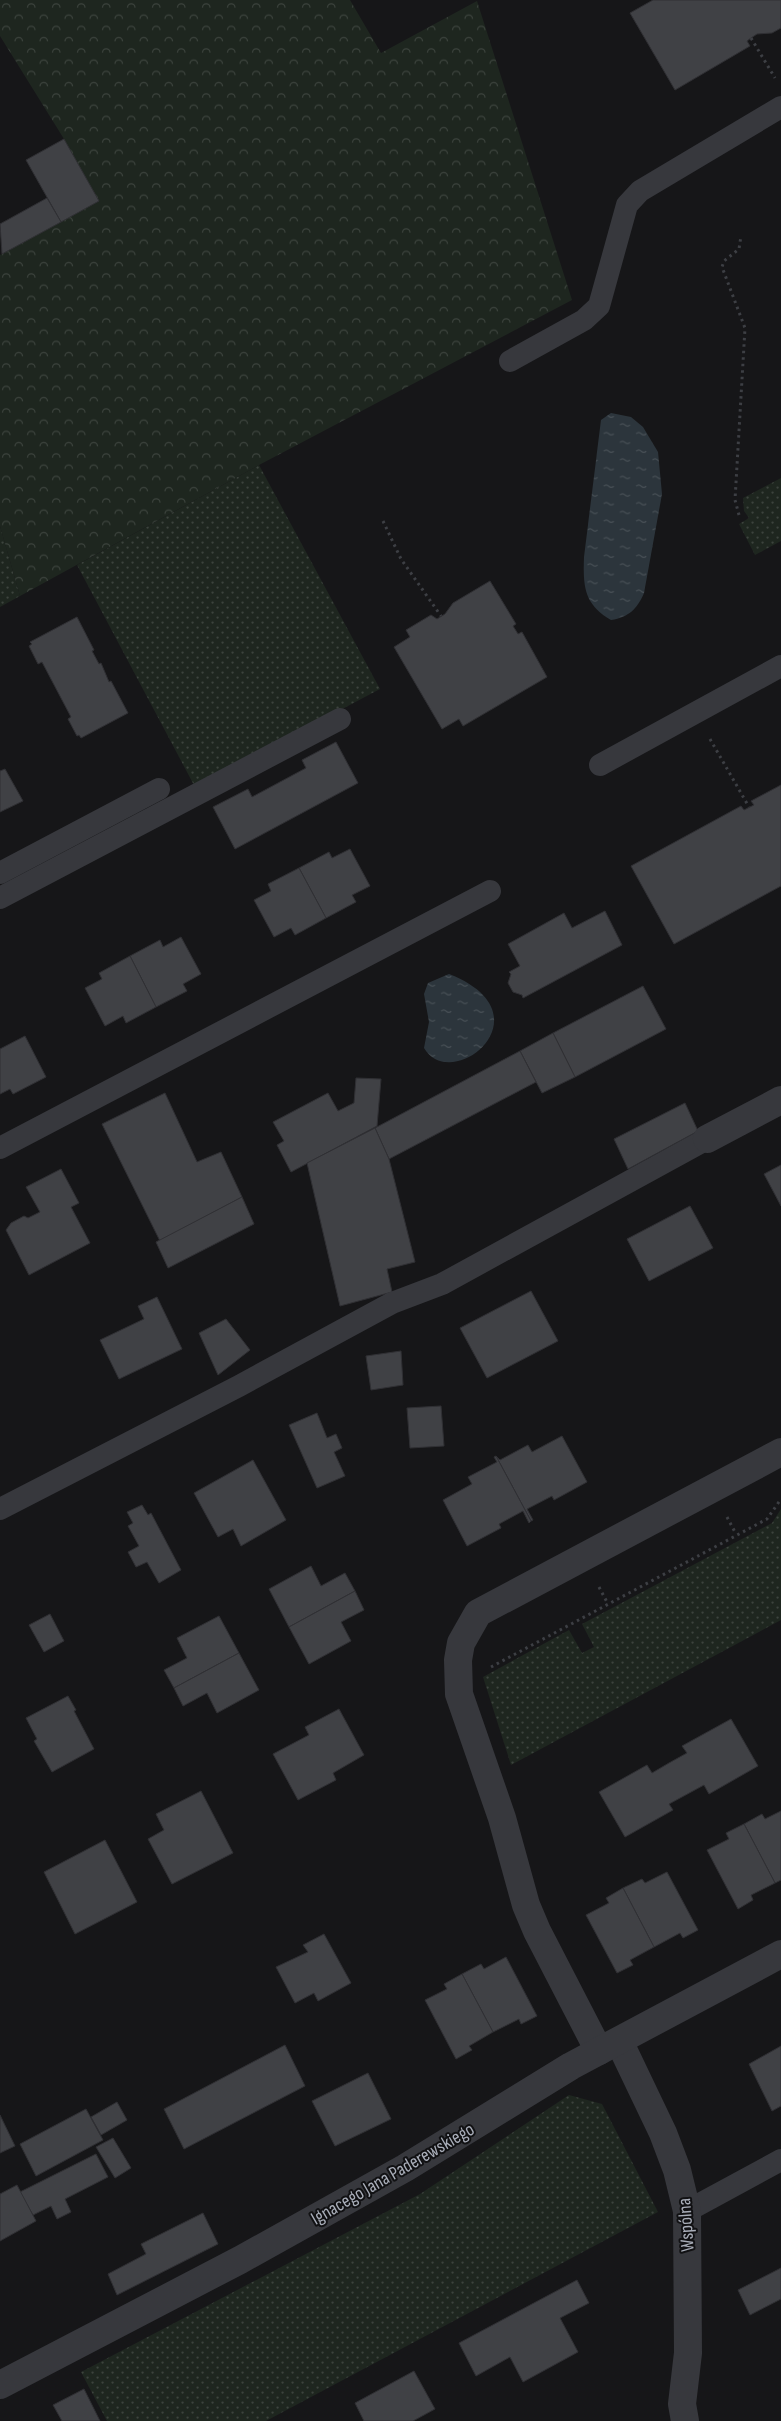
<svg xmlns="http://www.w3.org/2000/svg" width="781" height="2421" viewBox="0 0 781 2421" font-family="'Sofia Sans Condensed',sans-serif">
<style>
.grass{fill:url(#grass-dots)}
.forest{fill:url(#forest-crowns)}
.water{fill:url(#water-ripples)}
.building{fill:#404145;stroke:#303034}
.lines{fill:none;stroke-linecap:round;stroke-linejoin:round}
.path{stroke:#3d3f44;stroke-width:3;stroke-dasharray:2.5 4;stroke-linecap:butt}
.service{stroke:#37383d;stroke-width:22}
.minor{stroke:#37383d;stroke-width:28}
.labels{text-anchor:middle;stroke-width:4;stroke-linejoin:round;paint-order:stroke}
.street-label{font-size:19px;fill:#a8adb8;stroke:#111113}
</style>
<defs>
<pattern id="grass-dots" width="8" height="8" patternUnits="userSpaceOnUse" patternTransform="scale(1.25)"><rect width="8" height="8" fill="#1e261f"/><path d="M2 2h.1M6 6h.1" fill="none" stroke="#3c433d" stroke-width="1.8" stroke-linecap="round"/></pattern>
<pattern id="forest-crowns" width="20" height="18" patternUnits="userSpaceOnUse" patternTransform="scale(1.25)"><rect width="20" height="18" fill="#1e261f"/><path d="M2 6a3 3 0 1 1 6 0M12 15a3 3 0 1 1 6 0" fill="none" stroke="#3c433d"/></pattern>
<pattern id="water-ripples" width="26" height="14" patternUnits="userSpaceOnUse" patternTransform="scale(1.25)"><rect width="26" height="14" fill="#2c353c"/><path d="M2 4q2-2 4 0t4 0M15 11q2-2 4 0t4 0" fill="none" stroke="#485056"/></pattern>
</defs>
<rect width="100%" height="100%" fill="#161618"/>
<!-- grass -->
<g class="grass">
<polygon points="259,465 380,689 195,787 77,565"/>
<polygon points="781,478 781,541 755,555 739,524 749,518 744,511 743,498"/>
<polygon points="0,526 20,596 0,607"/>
<polygon points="781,1509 781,1620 511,1765 483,1677 569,1630 582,1653 594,1647 582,1624 772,1523"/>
<polygon points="569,2095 602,2104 658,2212 266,2421 107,2421 81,2372 420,2194"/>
</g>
<!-- forest -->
<polygon class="forest" points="0,0 350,0 381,53 477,1 572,300 259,465 20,596 0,526 0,255 98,201 64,139 0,36"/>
<!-- water -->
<g class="water">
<path d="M611,413L631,417L643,427L658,452L662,494L644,593C637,609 629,617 611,620C584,604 583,587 584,557L601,420Z"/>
<path d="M449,974C551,1014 452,1095 424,1048L429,1022L424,994L428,983Z"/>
</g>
<!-- building -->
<g class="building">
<polygon points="653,0 781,0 781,28 772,33 757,34 751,38 747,41 750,46 675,90 630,13"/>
<polygon points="64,139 99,201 61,222 26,160"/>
<polygon points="47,198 61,222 2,254 0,224"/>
<polygon points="490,581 516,624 513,626 518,634 522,632 547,677 463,726 459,719 442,729 394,647 410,637 406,630 431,615 437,619 445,614 453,603"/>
<polygon points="77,617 94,650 92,651 99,664 101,663 109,682 111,681 128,713 81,738 79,735 77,736 68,719 71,717 42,662 38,664 29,646 32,644 30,642"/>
<polygon points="336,742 358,783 235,849 213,807 248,789 252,797 306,768 302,760"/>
<polygon points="5,769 23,801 0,812 0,771"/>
<polygon points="781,785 781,886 674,944 631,866 741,806 744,810 754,805 751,801"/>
<polygon points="350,849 370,886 352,895 356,902 326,918 299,868 329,852 332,858"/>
<polygon points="299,868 326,918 295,935 291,928 274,937 254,900 271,891 268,884"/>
<polygon points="605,911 622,945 523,998 522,995 513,992 508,983 511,974 509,972 520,966 508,944 564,913 572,928"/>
<polygon points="181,937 201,974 183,984 187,991 156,1007 130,956 160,940 163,947"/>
<polygon points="130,956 156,1007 126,1023 123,1016 105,1026 85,988 102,979 99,973"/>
<polygon points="643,986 666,1029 575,1077 553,1033"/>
<polygon points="553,1033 575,1077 542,1093 520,1051"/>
<polygon points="25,1036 46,1077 13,1094 10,1089 0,1094 0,1049"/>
<polygon points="520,1051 536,1082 389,1159 375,1128"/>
<polygon points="356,1078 381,1079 377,1126 291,1172 277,1145 284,1141 273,1122 328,1093 338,1111 354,1103"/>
<polygon points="165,1093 197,1162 221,1152 242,1197 160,1241 102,1124"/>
<polygon points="685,1103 698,1131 628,1169 614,1139"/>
<polygon points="375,1128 389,1159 415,1262 387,1269 392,1292 340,1306 307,1163"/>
<polygon points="781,1165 781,1206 764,1174"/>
<polygon points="61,1169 79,1203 71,1207 90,1243 29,1275 6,1230 11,1223 24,1216 28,1218 40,1212 26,1187"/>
<polygon points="242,1197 254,1224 168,1268 156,1242"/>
<polygon points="690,1206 713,1248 649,1281 627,1239"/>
<polygon points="531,1291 558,1341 487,1378 460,1328"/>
<polygon points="157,1297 182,1349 119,1379 100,1340 144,1319 138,1306"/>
<polygon points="226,1319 250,1350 218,1375 199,1333"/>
<polygon points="401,1351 403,1385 371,1390 366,1356"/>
<polygon points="441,1406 444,1446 410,1448 407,1408"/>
<polygon points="317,1413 327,1438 336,1434 342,1448 334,1452 345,1476 317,1488 289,1425"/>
<polygon points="562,1436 587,1482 554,1500 552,1496 527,1509 533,1520 531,1521 496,1456 500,1460 528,1445 532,1452"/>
<polygon points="496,1456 531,1521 529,1523 523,1511 499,1524 501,1528 467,1546 443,1500 472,1484 468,1477 497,1462 494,1457"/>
<polygon points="253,1460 286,1520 241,1546 233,1529 218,1537 194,1493"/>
<polygon points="142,1505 148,1515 151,1513 181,1570 159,1583 147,1562 136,1567 128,1552 139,1546 128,1526 133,1523 127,1512"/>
<polygon points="311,1566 321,1586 345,1573 355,1591 289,1627 269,1589"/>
<polygon points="355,1591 364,1610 341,1622 351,1641 309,1664 289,1627"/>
<polygon points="50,1614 64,1641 44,1652 29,1625"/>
<polygon points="219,1616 239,1653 174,1688 164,1670 187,1658 177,1638"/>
<polygon points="239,1653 259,1690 217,1713 207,1693 183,1706 174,1688"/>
<polygon points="68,1696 76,1710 74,1711 94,1749 52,1772 34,1741 37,1739 26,1718"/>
<polygon points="339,1709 364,1755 333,1773 336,1780 298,1800 273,1754 309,1735 305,1727"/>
<polygon points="731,1719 758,1766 709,1794 704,1785 669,1804 673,1810 625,1837 599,1792 647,1765 652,1773 669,1763 687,1753 682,1746"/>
<polygon points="201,1791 233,1853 172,1884 148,1839 164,1830 156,1814"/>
<polygon points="781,1811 781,1880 775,1883 744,1824 762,1814 765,1819"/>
<polygon points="744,1824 775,1883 751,1895 753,1900 738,1909 707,1850 729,1839 726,1833"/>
<polygon points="105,1840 137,1902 75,1934 44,1872"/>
<polygon points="667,1872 698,1930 683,1938 680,1933 654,1947 623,1888 642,1879 645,1883"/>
<polygon points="623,1888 654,1947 630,1960 633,1965 617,1973 586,1915 609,1903 606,1898"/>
<polygon points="324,1934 351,1983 318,2001 314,1993 295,2003 276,1967 308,1952 303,1945"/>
<polygon points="506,1957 537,2016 521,2024 519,2019 493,2032 462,1974 481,1964 484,1969"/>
<polygon points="462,1974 493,2032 469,2046 472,2050 456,2059 425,2000 447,1989 444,1984"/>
<polygon points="285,2045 305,2086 184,2149 164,2109"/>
<polygon points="781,2046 781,2106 772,2111 749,2064"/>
<polygon points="368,2073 391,2119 335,2146 312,2101"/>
<polygon points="117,2102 127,2120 101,2135 91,2117"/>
<polygon points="86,2109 103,2140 36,2176 20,2144"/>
<polygon points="0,2115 15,2146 0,2153"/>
<polygon points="113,2138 131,2168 115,2178 96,2147"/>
<polygon points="96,2154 108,2177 65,2199 71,2212 57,2219 51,2206 33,2215 20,2192"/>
<polygon points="17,2185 36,2221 0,2241 0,2194"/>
<polygon points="203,2213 218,2244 117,2295 108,2274 146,2254 141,2244"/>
<polygon points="781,2268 781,2299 750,2315 738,2290"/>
<polygon points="577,2280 589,2303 560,2318 578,2352 523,2382 510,2357 476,2376 459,2343"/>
<polygon points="414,2371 435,2409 413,2421 364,2421 355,2403"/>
<polygon points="84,2389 100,2421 62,2421 53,2405"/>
</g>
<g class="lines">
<!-- path -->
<g class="path">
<polyline points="751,38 775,78"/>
<polyline points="739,515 735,500 745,328 722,267 724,261 739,249 741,236"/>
<polyline points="383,521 401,559 441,616"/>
<polyline points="710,739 749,807"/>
<polyline points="727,1517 736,1534"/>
<polyline points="599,1587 608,1604"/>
<polyline points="491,1667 767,1519 781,1499"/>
</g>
<!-- service -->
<g class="service">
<polyline points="510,361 584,320 599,306 627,205 640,191 781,107"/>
<polyline points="600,765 781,666"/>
<polyline points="0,873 159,789"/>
<polyline points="0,898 340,719"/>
<polyline points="0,1148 490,891"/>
<polyline points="0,1509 239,1386 392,1303 442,1284 707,1139"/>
<polyline points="687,2211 781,2160"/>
</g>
<!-- minor -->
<g class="minor">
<polyline points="707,1139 781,1100"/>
<polyline points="619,2041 663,2133 677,2170 687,2211 688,2353 682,2404 685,2421"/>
<polyline points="599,2051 537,1931 526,1905 502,1818 459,1694 458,1660 461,1643 478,1613 781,1452"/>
<polyline points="0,2385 240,2260 405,2168 571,2066 781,1954"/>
</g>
</g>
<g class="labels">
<!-- street labels -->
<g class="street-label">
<text transform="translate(392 2173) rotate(-30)" y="7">Ignacego Jana Paderewskiego</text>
<text transform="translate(685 2225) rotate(-94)" y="7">Wspólna</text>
</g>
</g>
</svg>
